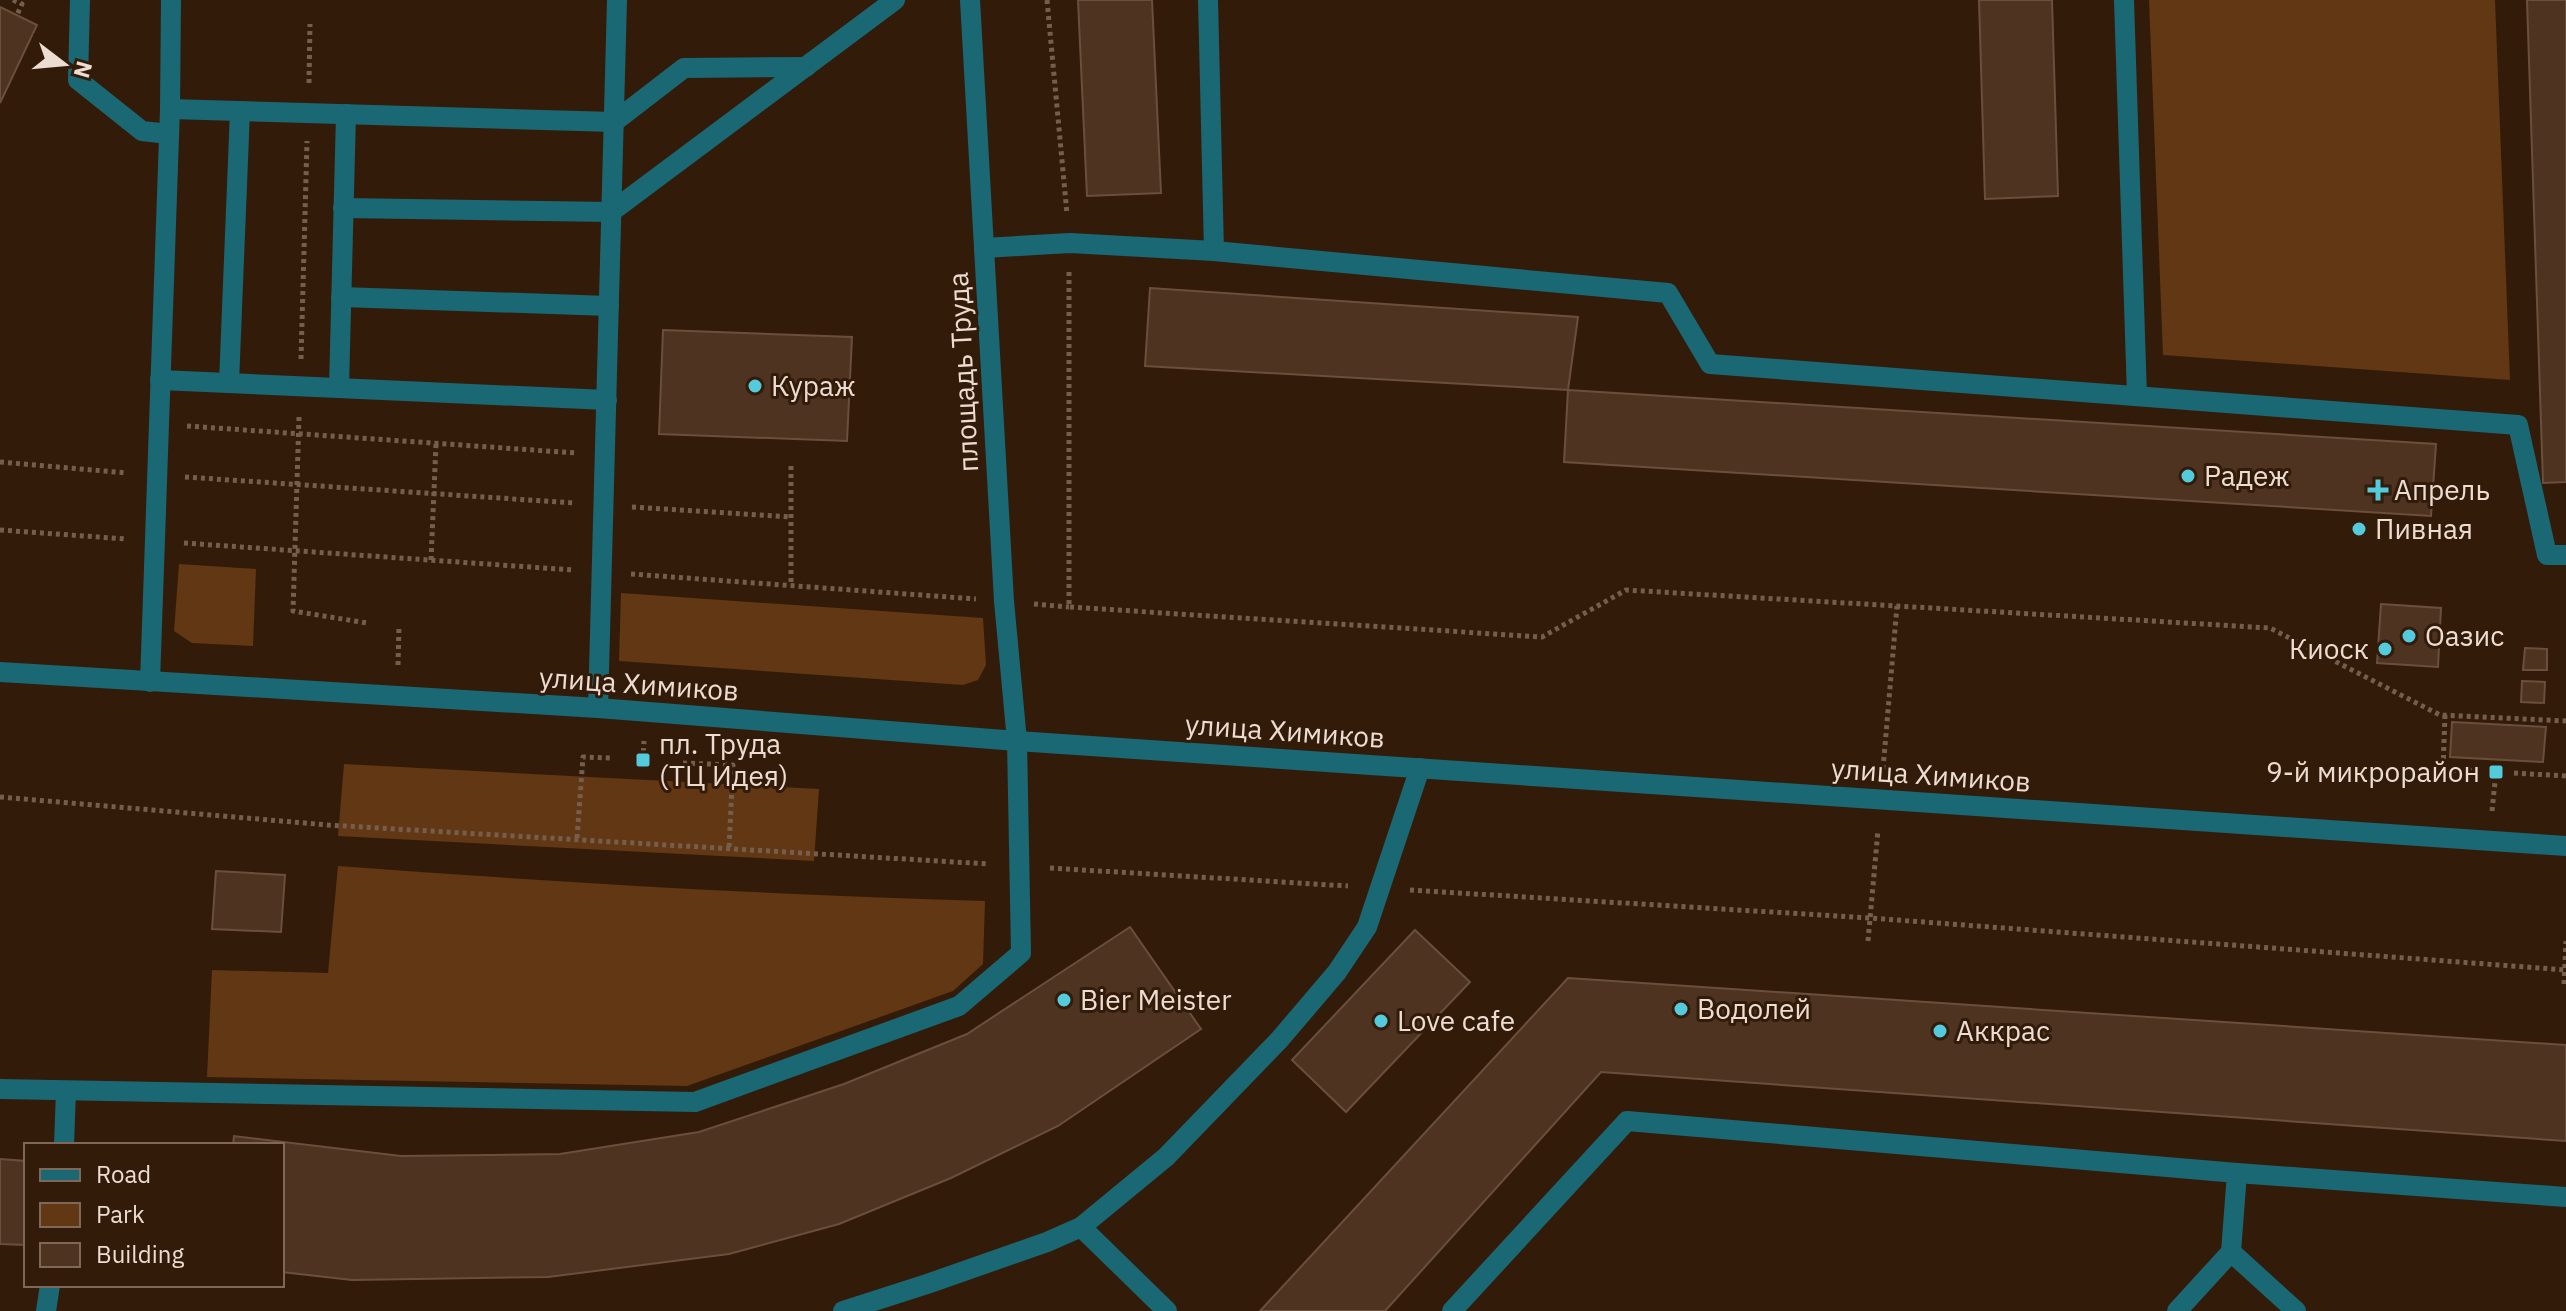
<svg xmlns="http://www.w3.org/2000/svg" width="2566" height="1311" viewBox="0 0 2566 1311" font-family="'IBM Plex Sans',sans-serif">
<style>
.green{fill:#623713}
.building{fill:#4d3320;stroke:#6b4f3c;stroke-width:2}
.lines{fill:none;stroke-linecap:round;stroke-linejoin:round}
.path{stroke:#745f4f;stroke-width:5;stroke-dasharray:4 4;stroke-linecap:butt}
.service{stroke:#196874;stroke-width:20}
.minor{stroke:#196874;stroke-width:20}
.tertiary{stroke:#196874;stroke-width:20}
.poi-dot{fill:#54cadd;stroke:#331b09;stroke-width:3}
.labels{text-anchor:middle;stroke-width:6;stroke-linejoin:round;paint-order:stroke}
.street-label{font-size:28px;fill:#ecdcd1;stroke:#331b09}
.poi-label{font-size:28px;fill:#ecdcd1;stroke:#331b09;text-anchor:start}
</style>
<rect width="100%" height="100%" fill="#331b09"/>
<!-- green -->
<g class="green">
<polygon points="2149,0 2495,0 2510,380 2163,355"/>
<polygon points="179,564 256,569 253,646 192,643 174,631"/>
<polygon points="621,593 983,618 986,665 978,680 963,685 619,661"/>
<polygon points="344,764 819,789 814,861 338,836"/>
<path d="M338,866C553,882 769,895 985,901L983,964L953,991L687,1086L207,1077L212,970L328,973Z"/>
</g>
<!-- building -->
<g class="building">
<polygon points="1078,0 1152,0 1161,193 1087,196"/>
<polygon points="1979,0 2052,0 2058,196 1985,199"/>
<polygon points="2527,0 2566,0 2566,482 2543,483"/>
<polygon points="0,7 37,25 0,103"/>
<polygon points="1150,288 1578,317 1568,390 1145,366"/>
<polygon points="663,330 852,337 847,441 659,434"/>
<polygon points="1568,390 2436,444 2431,516 1564,462"/>
<polygon points="2381,604 2441,608 2438,667 2377,663"/>
<polygon points="2525,648 2547,649 2547,670 2523,670"/>
<polygon points="2522,681 2545,682 2544,703 2521,702"/>
<polygon points="2452,722 2546,727 2543,762 2450,757"/>
<polygon points="216,871 285,875 281,932 212,929"/>
<polygon points="1130,927 1201,1029 1058,1126 951,1178 839,1224 729,1254 548,1277 352,1280 282,1272 282,1145 233,1145 234,1136 401,1156 560,1154 699,1132 844,1084 967,1034"/>
<polygon points="1415,930 1470,982 1346,1112 1292,1060"/>
<polygon points="1568,978 2566,1045 2566,1141 1601,1072 1385,1311 1260,1311"/>
<polygon points="0,1159 26,1161 26,1245 0,1244"/>
</g>
<g class="lines">
<!-- path -->
<g class="path">
<polyline points="13,0 22,4 17,15"/>
<polyline points="1047,0 1067,214"/>
<polyline points="309,83 310,24"/>
<polyline points="1069,272 1069,607 1542,637 1626,590 2270,628 2440,715 2566,721"/>
<polyline points="301,359 307,141"/>
<polyline points="299,417 293,611 367,623"/>
<polyline points="187,426 576,453"/>
<polyline points="0,462 127,473"/>
<polyline points="791,466 791,586"/>
<polyline points="185,477 574,503"/>
<polyline points="632,507 791,517"/>
<polyline points="0,530 126,539"/>
<polyline points="184,543 573,570"/>
<polyline points="431,560 436,444"/>
<polyline points="631,574 976,599"/>
<polyline points="1034,604 1069,607"/>
<polyline points="398,665 399,626"/>
<polyline points="2445,715 2443,770 2480,771"/>
<polyline points="643,760 644,741"/>
<polyline points="683,763 733,765 729,848"/>
<polyline points="1883,769 1897,606"/>
<polyline points="2514,773 2566,776"/>
<polyline points="0,797 328,825 989,864"/>
<polyline points="2492,811 2496,772"/>
<polyline points="577,838 583,757 610,758"/>
<polyline points="1050,868 1348,886"/>
<polyline points="1410,890 1870,918 2566,970"/>
<polyline points="1868,941 1878,830"/>
<polyline points="2564,984 2566,941"/>
</g>
<!-- service -->
<g class="service">
<polyline points="80,0 78,80 142,131 169,134"/>
<polyline points="1208,0 1214,251"/>
<polyline points="2124,0 2137,396"/>
<polyline points="170,109 614,122 684,68 806,67"/>
<polyline points="343,208 611,212 895,0"/>
<polyline points="984,248 1070,243 1214,251 1668,293 1710,364 2518,425 2547,555 2566,555"/>
<polyline points="341,297 609,306"/>
<polyline points="160,380 607,400"/>
<polyline points="229,383 240,111"/>
<polyline points="339,388 346,114"/>
<polyline points="150,682 170,109 171,0"/>
<polyline points="598,708 617,0"/>
<polyline points="0,1089 695,1102 959,1006 1021,953 1017,741"/>
<polyline points="64,1145 66,1091"/>
<polyline points="2237,1173 2231,1252 2296,1311"/>
<polyline points="1081,1227 1167,1311"/>
<polyline points="46,1311 50,1285"/>
<polyline points="843,1311 927,1284 1047,1242 1081,1227 1166,1157 1280,1039 1337,972 1367,927 1420,768"/>
<polyline points="1452,1311 1627,1121 2237,1173 2566,1197"/>
<polyline points="2177,1311 2231,1252"/>
</g>
<!-- minor -->
<polyline class="minor" points="970,0 1004,601 1017,741"/>
<!-- tertiary -->
<polyline class="tertiary" points="0,672 598,708 1017,741 2566,846"/>
</g>
<!-- markers -->
<g class="poi-dot">
<circle cx="755" cy="386" r="8"/>
<circle cx="2188" cy="476" r="8"/>
<path d="M2374 478h8v8h8v8h-8v8h-8v-8h-8v-8h8z"/>
<circle cx="2359" cy="529" r="8"/>
<circle cx="2409" cy="636" r="8"/>
<circle cx="2385" cy="649" r="8"/>
<rect x="635" y="752" width="16" height="16" rx="4"/>
<rect x="2488" y="764" width="16" height="16" rx="4"/>
<circle cx="1064" cy="1000" r="8"/>
<circle cx="1681" cy="1009" r="8"/>
<circle cx="1381" cy="1021" r="8"/>
<circle cx="1940" cy="1031" r="8"/>
</g>
<g class="labels">
<!-- street labels -->
<g class="street-label">
<text transform="translate(963 372) rotate(-93)" y="10">площадь Труда</text>
<text transform="translate(639 684) rotate(4)" y="10">улица Химиков</text>
<text transform="translate(1285 731) rotate(4)" y="10">улица Химиков</text>
<text transform="translate(1931 775) rotate(4)" y="10">улица Химиков</text>
</g>
<!-- poi labels -->
<g class="poi-label">
<text x="771" y="396">Кураж</text>
<text x="2204" y="486">Радеж</text>
<text x="2394" y="500">Апрель</text>
<text x="2375" y="539">Пивная</text>
<text x="2425" y="646">Оазис</text>
<text x="2369" y="659" text-anchor="end">Киоск</text>
<text x="659" y="754">пл. Труда<tspan x="659" dy="32">(ТЦ Идея)</tspan></text>
<text x="2480" y="782" text-anchor="end">9-й микрорайон</text>
<text x="1080" y="1010">Bier Meister</text>
<text x="1697" y="1019">Водолей</text>
<text x="1397" y="1031">Love cafe</text>
<text x="1956" y="1041">Аккрас</text>
</g>
</g>
<!-- legend -->
<rect x="24" y="1143" width="260" height="144" fill="#331b09" stroke="#7d6859" stroke-width="2"/>
<rect x="40" y="1169" width="40" height="12" fill="#196874" stroke="#7d6859" stroke-width="2"/>
<text x="96" y="1183" font-size="24" fill="#ecdcd1">Road</text>
<rect x="40" y="1203" width="40" height="24" fill="#623713" stroke="#7d6859" stroke-width="2"/>
<text x="96" y="1223" font-size="24" fill="#ecdcd1">Park</text>
<rect x="40" y="1243" width="40" height="24" fill="#4d3320" stroke="#7d6859" stroke-width="2"/>
<text x="96" y="1263" font-size="24" fill="#ecdcd1">Building</text>
<!-- north arrow -->
<g transform="translate(64 64) rotate(106)" stroke="#331b09" stroke-width="6" paint-order="stroke">
<path d="M0-6L14 30L0 20L-14 30Z" fill="#ecdcd1"/>
<text y="-12" font-size="22" font-weight="bold" text-anchor="middle" fill="#ecdcd1">N</text>
</g>
</svg>
